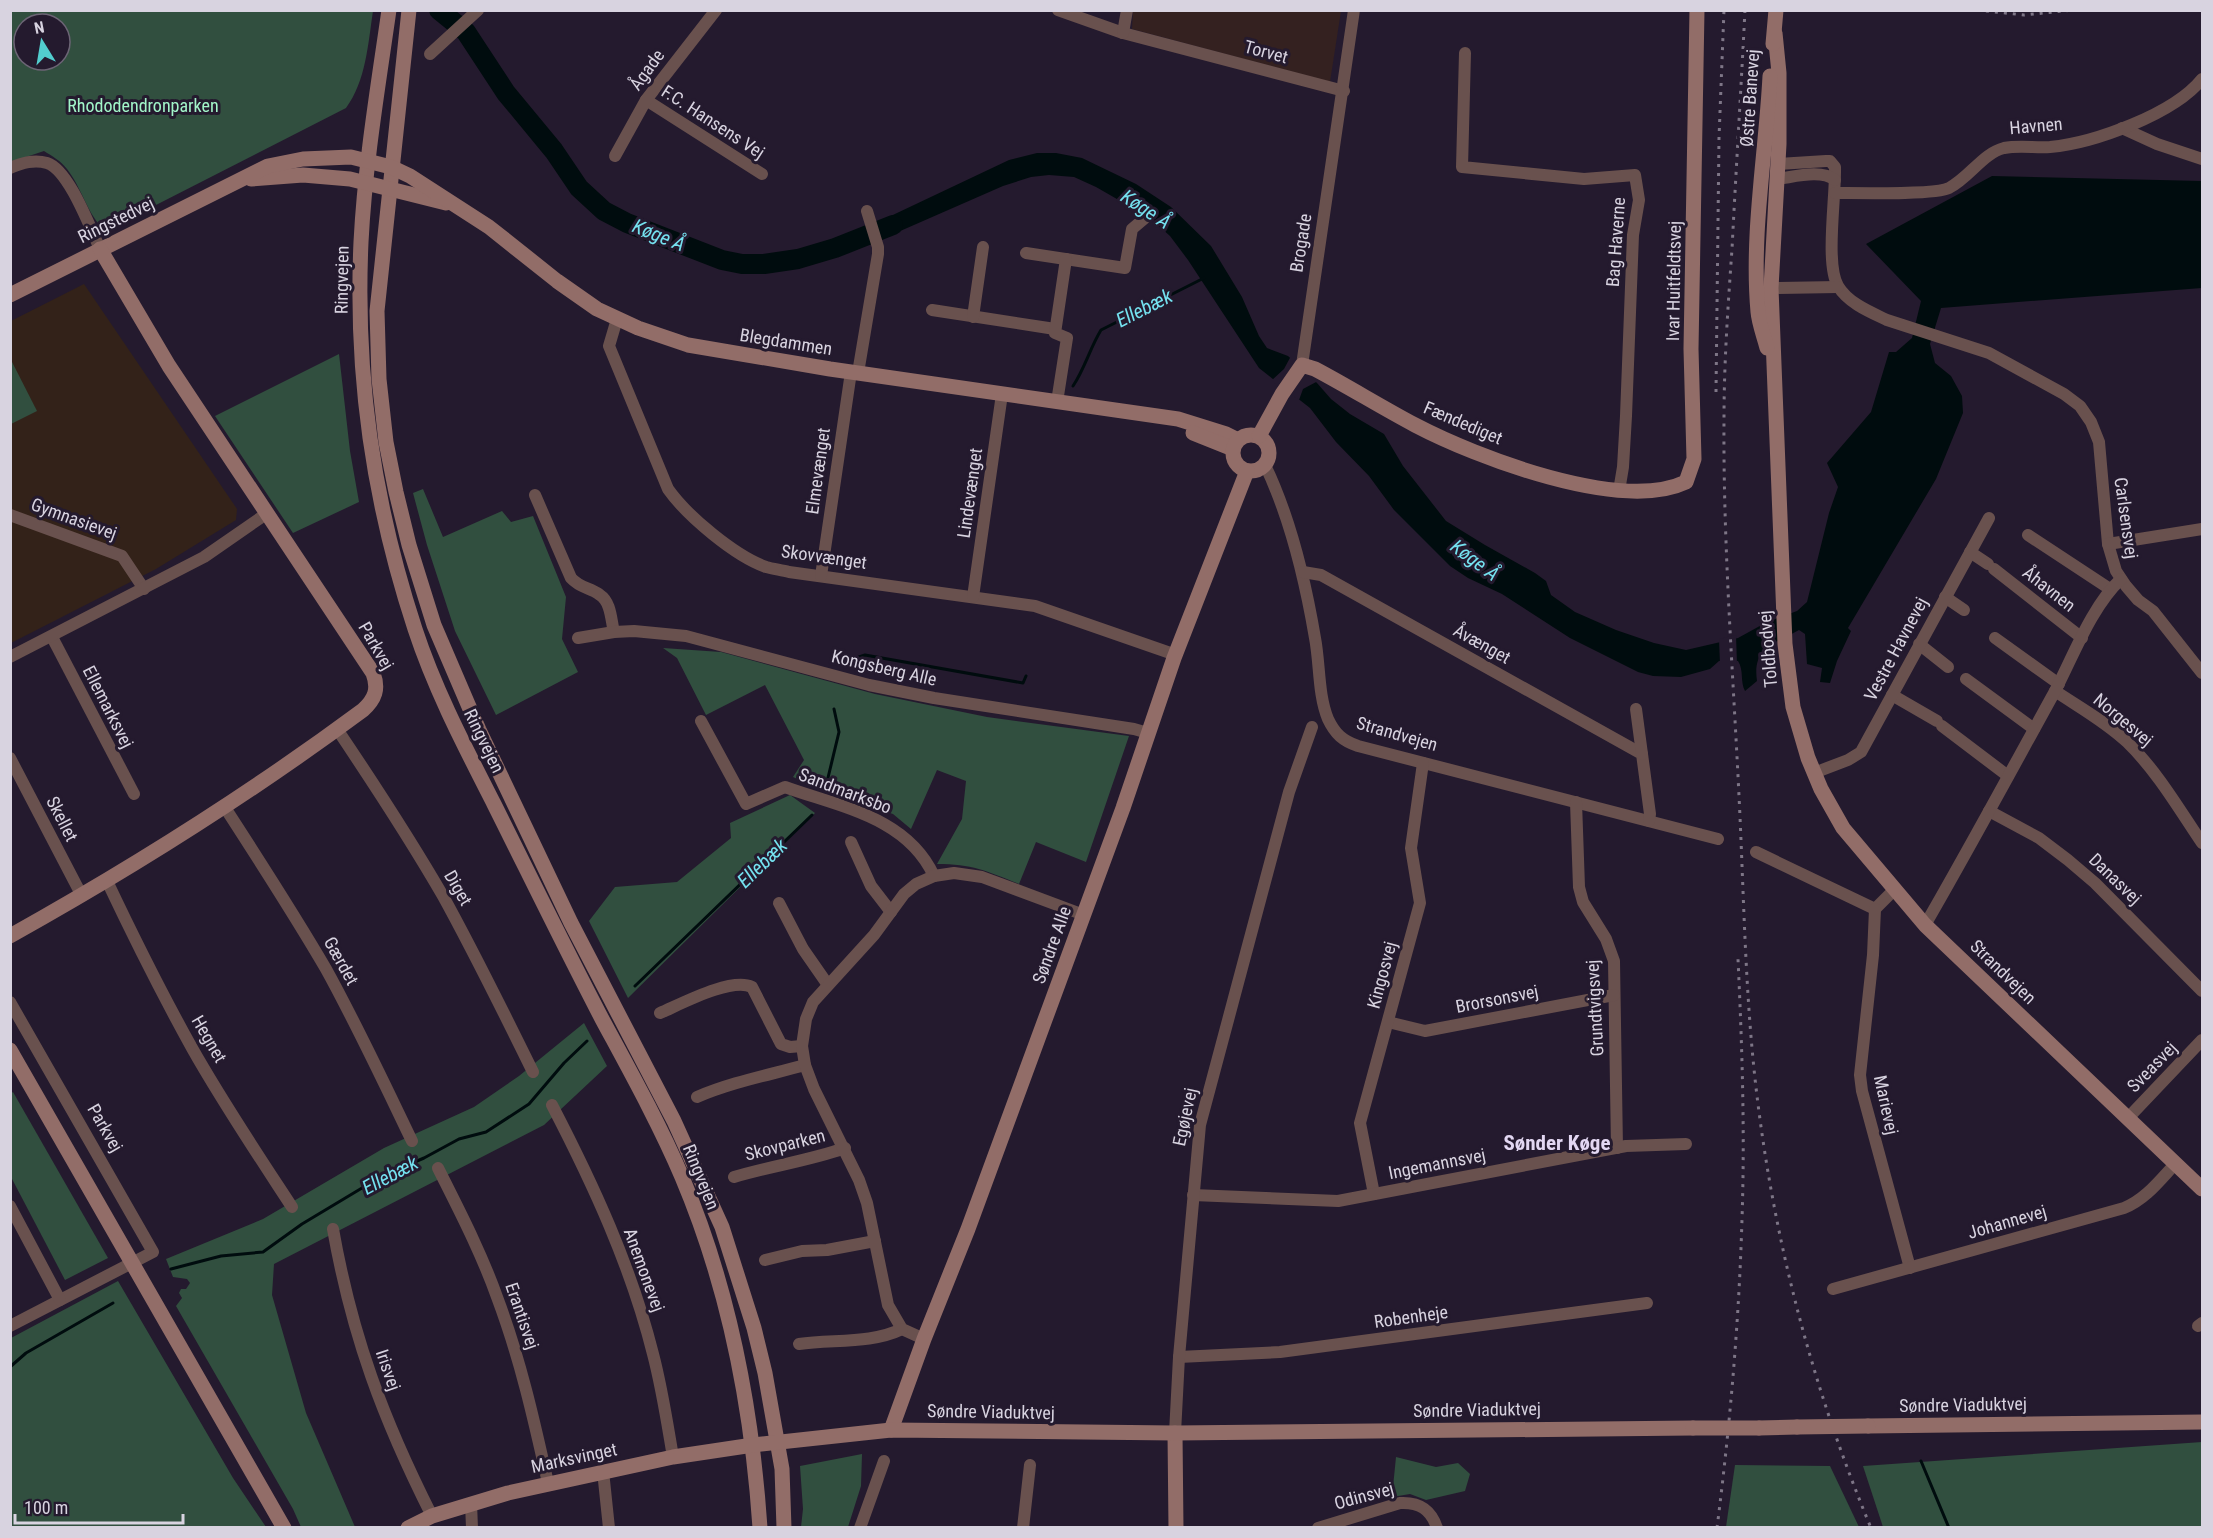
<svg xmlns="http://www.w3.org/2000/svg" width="2213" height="1538" viewBox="0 0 2213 1538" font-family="'Roboto Condensed',sans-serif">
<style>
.commercial{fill:#342120}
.education{fill:#332219}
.green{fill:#314f3f;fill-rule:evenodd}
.water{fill:#000c0e}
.pier{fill:#241a2e}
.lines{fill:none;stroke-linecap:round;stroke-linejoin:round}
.stream{stroke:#000c0e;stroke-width:3}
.river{stroke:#000c0e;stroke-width:20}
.street{stroke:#69514e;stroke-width:12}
.secondary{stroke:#926d68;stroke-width:15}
.rail{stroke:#7e7687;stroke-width:3;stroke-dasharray:3 6;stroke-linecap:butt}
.secondary-bridge{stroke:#926d68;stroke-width:15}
.labels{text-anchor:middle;stroke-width:6;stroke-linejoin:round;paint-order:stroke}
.street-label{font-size:18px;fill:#d8d3e0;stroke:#241a2e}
.park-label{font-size:18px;fill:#a2f5c9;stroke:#241a2e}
.water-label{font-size:20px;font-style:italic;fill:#75e2f0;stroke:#241a2e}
.quarter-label{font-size:21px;font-weight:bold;fill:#e2d7f2;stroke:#241a2e}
</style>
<rect width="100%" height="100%" fill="#241a2e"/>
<!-- commercial -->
<polygon class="commercial" points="1133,11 1341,11 1330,82 1132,29"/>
<!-- education -->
<polygon class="education" points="84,284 237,509 236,520 156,569 11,643 11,321"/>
<!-- green -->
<g class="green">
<path d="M10,11H373C368,44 366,81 346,108L105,231C87,214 82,188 67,169C61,161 52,156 44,151L11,162ZM24,24H60V60H24Z"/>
<polygon points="339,354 350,451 359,502 293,533 215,416"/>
<polygon points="10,358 37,411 11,424 10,424"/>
<polygon points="423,489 443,537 502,511 511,522 533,516 566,597 562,639 578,672 496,715 455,631 427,545 413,493"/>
<path d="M663,648L721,652L875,694L987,717L1129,736L1086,862L1036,842L1019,884C987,871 972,864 937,864L962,819L966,781L937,770L911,829L893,814L833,795L793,777L804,760L765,685L706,715L677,658Z"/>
<polygon points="790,795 815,813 628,998 589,921 615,887 677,882 731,838 730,823"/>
<polygon points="584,1023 607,1066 544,1125 274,1264 272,1295 306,1413 355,1527 301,1527 293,1509 176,1306 182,1298 179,1293 181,1289 186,1289 190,1283 187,1279 173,1277 166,1259 263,1219 384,1148 474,1107 519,1076"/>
<polygon points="13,1092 108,1258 65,1280 11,1177 10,1094"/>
<polygon points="118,1281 233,1478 266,1527 11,1527 11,1338"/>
<polygon points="2202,1442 2202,1527 1883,1527 1863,1466"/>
<polygon points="862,1454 861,1486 848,1527 801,1527 803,1509 800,1466"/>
<polygon points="1396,1457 1436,1467 1458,1463 1470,1474 1465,1491 1426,1500 1410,1494 1392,1497"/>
<polygon points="1735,1465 1830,1466 1859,1527 1726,1527"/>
</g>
<!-- water -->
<path class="water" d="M1037,153H1056L1082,158L1136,184L1171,207L1211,246L1242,297L1259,336L1267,348L1288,356L1317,383L1331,399L1350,414L1384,434L1403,466L1446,521L1485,545L1535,573L1546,581L1551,595L1575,612L1616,630L1654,643L1686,650L1738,638L1767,622L1797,611L1807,602L1829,513L1838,487L1827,463L1871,412L1889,352H1896L1912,338L1921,301L1866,244L1992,176L2202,181V288L1941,308L1930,344L1935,363L1951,376L1962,396L1963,413L1936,479L1848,628L1851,631L1837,661L1830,683L1820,682L1822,668L1807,664L1805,634L1799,630C1774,644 1752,647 1757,681L1745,691C1740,682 1744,670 1738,661H1719L1710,669L1681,677L1653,676L1638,672L1570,638L1502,594L1468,578L1450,566L1394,510L1369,476L1336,442L1310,408L1259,368L1188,260L1170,236L1150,218L1096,187L1074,177L1049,175L1031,177L1003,186L882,239L878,222L1009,160Z"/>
<!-- pier -->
<g class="pier">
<polygon points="1291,356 1318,381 1303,389 1299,400 1271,381 1284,369"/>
<polygon points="1736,635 1737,664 1720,664 1719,639"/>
</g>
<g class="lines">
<!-- stream -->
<g class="stream">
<path d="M1073,386C1085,368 1090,348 1101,330L1204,278"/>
<polyline points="853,659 865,655 1023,683 1026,676"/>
<polyline points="826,786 839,732 834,709"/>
<polyline points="635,986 812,815"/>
<polyline points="171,1269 221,1256 263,1252 302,1224 382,1176 424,1158 459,1139 486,1132 529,1104 564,1063 587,1041"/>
<polyline points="10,1367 26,1353 113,1303"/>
<polyline points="1921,1461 1949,1528"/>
</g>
<!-- river -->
<polyline class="river" points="439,10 466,32 506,93 554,151 579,188 604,211 627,223 722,260 742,264 764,264 798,259 835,248 893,225"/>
<!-- street -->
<g class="street">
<polyline points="1058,10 1123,33 1344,91"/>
<polyline points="1123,33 1127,10"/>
<polyline points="1465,53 1462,167 1584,179 1635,175 1639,200 1633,235 1626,416 1623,467 1619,491"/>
<polyline points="430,54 478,10"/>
<polyline points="646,100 762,174"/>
<polyline points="2122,128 2157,144 2202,159"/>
<polyline points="615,156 646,100 716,10"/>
<path d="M1778,164L1826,161H1830L1835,167C1836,196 1825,264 1838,286C1848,303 1870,312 1887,320L1989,353L2064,394L2080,406L2091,422L2099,442L2108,544L2116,571L2126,586L2138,600L2153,611L2202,673"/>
<path d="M10,168C22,163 34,159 47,163C69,170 90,228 100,249"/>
<path d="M1777,179C1794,177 1821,169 1835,180"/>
<path d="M1835,193C1855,193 1936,195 1949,188C1969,178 1983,153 2004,148C2019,145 2035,148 2050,147C2094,143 2174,114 2202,79"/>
<polyline points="1026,253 1125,268 1132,229 1145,218"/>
<polyline points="1771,288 1838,287"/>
<polyline points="932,310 1055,329"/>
<polyline points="973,317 983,247"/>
<path d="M617,319L609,346L668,489C687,516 735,556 766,567C773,569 781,570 789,572L1035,606L1176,655"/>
<polyline points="1302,365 1354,10"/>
<polyline points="858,373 878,254 878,247 867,211"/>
<polyline points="1057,402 1067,338 1055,333 1066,259"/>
<path d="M1265,465C1291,519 1305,579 1315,638C1320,664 1318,695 1328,719C1335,734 1343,741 1358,746L1718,839"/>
<path d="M535,495L571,578C581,589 590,587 600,595C611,602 611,620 614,632"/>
<polyline points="10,515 122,556 144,589"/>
<polyline points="2028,535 2110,589"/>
<polyline points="2108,544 2202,529"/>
<polyline points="1970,552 1988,564"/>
<polyline points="1994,569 2082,638"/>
<polyline points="1303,572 1321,575 1642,754 1650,814 1649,821"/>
<polyline points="821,576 851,372"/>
<polyline points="973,597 1002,394"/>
<polyline points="1945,597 1964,610"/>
<polyline points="52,637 134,794"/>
<polyline points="578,638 614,632 634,631 686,636 869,685 934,698 1134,729 1148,733"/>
<polyline points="1995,638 2059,684"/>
<polyline points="1919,644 1948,667"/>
<polyline points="10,657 204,557 266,514"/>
<polyline points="1966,679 2034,729"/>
<path d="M2055,691C2079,707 2106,722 2127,742C2157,771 2179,809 2202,843"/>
<polyline points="1892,695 1937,721"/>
<polyline points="1636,709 1642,754"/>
<path d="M701,721L746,804L785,787C840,807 907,817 934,876"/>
<polyline points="1942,726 2008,776"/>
<path d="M337,729C374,784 410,839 443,896C475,954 504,1013 533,1072"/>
<polyline points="10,758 82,896"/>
<polyline points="1814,773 1848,760 1861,752 1989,518"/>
<polyline points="1576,802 1579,887 1583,902 1606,939 1614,961 1617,1148"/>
<path d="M224,806C259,860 294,914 326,969C357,1025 384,1083 412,1141"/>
<polyline points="1989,811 2039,838 2068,860 2095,883 2202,991"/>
<polyline points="851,842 871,886 891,912"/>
<polyline points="1756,852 1875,909 1894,890"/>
<path d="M107,881C134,938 162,994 192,1048C223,1103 258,1155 292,1207"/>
<polyline points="779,903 803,949 828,985"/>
<polyline points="1875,909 1873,955 1860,1075 1862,1091 1910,1268"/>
<path d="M1925,925C1969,849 2011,771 2054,693C2073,657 2091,607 2121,579"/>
<polyline points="10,1002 153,1252 10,1326"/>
<path d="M660,1013C681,1004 731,977 752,987L781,1044L790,1047L802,1046"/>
<polyline points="1388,1022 1425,1031 1614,995"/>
<path d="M697,1097C732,1082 769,1075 805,1065"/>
<path d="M552,1105C593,1184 631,1266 653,1354C662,1388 667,1422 673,1457"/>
<polyline points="2128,1118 2202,1040"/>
<path d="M438,1168C459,1210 481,1252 497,1297C520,1358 534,1420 548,1483"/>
<path d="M734,1177C770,1166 808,1161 845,1148"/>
<polyline points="1374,1194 1360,1123 1420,903 1411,848 1423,763"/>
<polyline points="1193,1195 1338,1201 1626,1146 1686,1144"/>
<polyline points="10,1206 60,1300"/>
<path d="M333,1229C352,1336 383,1419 432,1516"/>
<polyline points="765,1260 802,1251 827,1250 875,1241"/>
<path d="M1833,1289L2124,1208C2146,1199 2160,1180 2176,1163"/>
<polyline points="2198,1326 2202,1323"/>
<polyline points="924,1339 902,1329 888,1305 867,1203 859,1180 814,1089 805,1065 802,1046 806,1019 813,1002 874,935 904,894 916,884 934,876 954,873 982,877 1084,915"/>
<path d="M799,1344C833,1339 871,1344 902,1329"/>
<polyline points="1179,1357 1280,1352 1647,1303"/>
<polyline points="1175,1433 1179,1357 1200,1125 1289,792 1312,727"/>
<polyline points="603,1471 609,1528"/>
<polyline points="471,1503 472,1528"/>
<polyline points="860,1528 884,1461"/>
<polyline points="1023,1528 1030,1465"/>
<path d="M1318,1528L1400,1503C1419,1502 1431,1509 1437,1528"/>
</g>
<!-- secondary -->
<g class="secondary">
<path d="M389,10C378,87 365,164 361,242C355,376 373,501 415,629C435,690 465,747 494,804C530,876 565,948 602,1019C630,1071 659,1123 682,1177C729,1288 752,1408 760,1528"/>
<polyline points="409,10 377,311 379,379 386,442 396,492 409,545 434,625 479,730 571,923 674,1121 722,1227 754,1328 765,1373 782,1469 784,1528"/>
<polyline points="1775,33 1779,73 1779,144 1771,288 1785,644 1793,707 1808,758 1821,789 1843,828 1925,925 2202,1189"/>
<polyline points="1773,44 1776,10"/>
<polyline points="251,179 303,175 350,179 446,203"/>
<polyline points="10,295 268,166 303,159 351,157 391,167 410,176 489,227 557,281 597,309 638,328 688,345 830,369 1178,419 1226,434 1238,440"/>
<path d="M1767,348C1764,336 1759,324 1758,312C1751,234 1766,154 1770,76"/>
<polyline points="1193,433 1233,449"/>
<circle cx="1251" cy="453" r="18"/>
<path d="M1259,436L1282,394L1302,365L1315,369C1349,387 1381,407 1415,425C1476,457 1621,513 1686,482L1694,459L1691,349L1697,10"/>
<path d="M10,936C132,868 251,793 363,710C375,699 379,689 373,673L169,366L100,249"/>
<polyline points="10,1050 284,1528"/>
<polyline points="1868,1426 2202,1422"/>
<polyline points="1759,1428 1797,1427"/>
<polyline points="891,1430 924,1339 968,1229 1046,1017 1123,808 1174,658 1247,471"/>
<polyline points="1175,1433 1176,1528"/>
<polyline points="408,1528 432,1516 508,1493 673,1457 753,1445 891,1430 1175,1433 1693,1428"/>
</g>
<!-- rail -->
<g class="rail">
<path d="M1745,10C1741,90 1736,170 1732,249C1728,306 1724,362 1724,419C1723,544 1733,671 1739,796C1744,896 1745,997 1757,1096C1775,1245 1813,1389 1871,1528"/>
<polyline points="1977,10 2024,15 2073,10"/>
<polyline points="1716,392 1719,138 1724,10"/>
<path d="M1717,1528C1730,1425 1739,1322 1742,1219C1745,1132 1742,1045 1738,959"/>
</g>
<!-- secondary-bridge -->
<g class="secondary-bridge">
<polyline points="1797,1427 1868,1426"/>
<polyline points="1693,1428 1759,1428"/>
</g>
</g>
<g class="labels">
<!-- street labels -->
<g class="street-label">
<text transform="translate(1266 52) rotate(15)" y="6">Torvet</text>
<text transform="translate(647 70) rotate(-54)" y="6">Ågade</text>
<text transform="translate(1750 98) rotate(-86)" y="6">Østre Banevej</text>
<text transform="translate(713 122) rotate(33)" y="6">F.C. Hansens Vej</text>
<text transform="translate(2036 126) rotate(-5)" y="6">Havnen</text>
<text transform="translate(116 220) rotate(-26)" y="6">Ringstedvej</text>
<text transform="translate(1616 242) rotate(-86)" y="6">Bag Haverne</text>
<text transform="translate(1301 243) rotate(-81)" y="6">Brogade</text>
<text transform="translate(342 280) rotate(-89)" y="6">Ringvejen</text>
<text transform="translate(1674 281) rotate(-89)" y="6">Ivar Huitfeldtsvej</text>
<text transform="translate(786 342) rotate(9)" y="6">Blegdammen</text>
<text transform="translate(1463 423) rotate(23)" y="6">Fændediget</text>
<text transform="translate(818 471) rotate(-82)" y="6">Elmevænget</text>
<text transform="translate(970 493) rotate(-82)" y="6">Lindevænget</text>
<text transform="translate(2126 518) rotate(82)" y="6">Carlsensvej</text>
<text transform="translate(74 519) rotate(20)" y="6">Gymnasievej</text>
<text transform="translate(824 557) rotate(8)" y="6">Skovvænget</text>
<text transform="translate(2049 589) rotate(38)" y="6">Åhavnen</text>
<text transform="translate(1482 644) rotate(29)" y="6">Åvænget</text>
<text transform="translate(376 646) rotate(60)" y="6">Parkvej</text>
<text transform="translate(1768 649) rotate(-95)" y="6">Toldbodvej</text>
<text transform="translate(1896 649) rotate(-62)" y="6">Vestre Havnevej</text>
<text transform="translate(884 668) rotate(13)" y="6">Kongsberg Alle</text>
<text transform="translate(108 707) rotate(63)" y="6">Ellemarksvej</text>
<text transform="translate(2123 720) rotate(40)" y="6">Norgesvej</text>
<text transform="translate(1397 734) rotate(16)" y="6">Strandvejen</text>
<text transform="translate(484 741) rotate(64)" y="6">Ringvejen</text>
<text transform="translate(845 791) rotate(21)" y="6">Sandmarksbo</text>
<text transform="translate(62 819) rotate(63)" y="6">Skellet</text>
<text transform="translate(2115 879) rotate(44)" y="6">Danasvej</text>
<text transform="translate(458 888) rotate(60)" y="6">Diget</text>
<text transform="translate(1052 945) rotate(-70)" y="6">Søndre Alle</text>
<text transform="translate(341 961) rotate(61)" y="6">Gærdet</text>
<text transform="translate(2003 972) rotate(44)" y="6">Strandvejen</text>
<text transform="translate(1382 975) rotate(-75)" y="6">Kingosvej</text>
<text transform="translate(1497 999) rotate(-11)" y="6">Brorsonsvej</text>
<text transform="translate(1595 1008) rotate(-93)" y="6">Grundtvigsvej</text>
<text transform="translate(209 1039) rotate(60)" y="6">Hegnet</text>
<text transform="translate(2152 1067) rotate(-46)" y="6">Sveasvej</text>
<text transform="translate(1886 1105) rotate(78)" y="6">Marievej</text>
<text transform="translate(1185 1117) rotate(-78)" y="6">Egøjevej</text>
<text transform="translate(105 1128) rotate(60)" y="6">Parkvej</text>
<text transform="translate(785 1145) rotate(-14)" y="6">Skovparken</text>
<text transform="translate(1437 1164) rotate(-11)" y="6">Ingemannsvej</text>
<text transform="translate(701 1177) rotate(68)" y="6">Ringvejen</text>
<text transform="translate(2007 1222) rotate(-16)" y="6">Johannevej</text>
<text transform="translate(644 1270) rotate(70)" y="6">Anemonevej</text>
<text transform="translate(522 1316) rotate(71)" y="6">Erantisvej</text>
<text transform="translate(1411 1317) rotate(-8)" y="6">Robenheje</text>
<text transform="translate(388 1370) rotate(71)" y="6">Irisvej</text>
<text transform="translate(1963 1405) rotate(-1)" y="6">Søndre Viaduktvej</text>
<text transform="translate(1477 1410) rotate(-1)" y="6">Søndre Viaduktvej</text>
<text transform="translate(991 1412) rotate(1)" y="6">Søndre Viaduktvej</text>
<text transform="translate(574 1458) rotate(-12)" y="6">Marksvinget</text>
<text transform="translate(1364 1496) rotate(-15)" y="6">Odinsvej</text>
</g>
<!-- park labels -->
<g class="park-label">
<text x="143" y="112">Rhododendronparken</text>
</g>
<!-- water labels -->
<g class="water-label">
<text transform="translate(1146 209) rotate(33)" y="7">Køge Å</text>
<text transform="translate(659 235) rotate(22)" y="7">Køge Å</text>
<text transform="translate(1144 308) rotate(-27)" y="7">Ellebæk</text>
<text transform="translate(1475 560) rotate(37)" y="7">Køge Å</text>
<text transform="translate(762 863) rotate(-44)" y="7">Ellebæk</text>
<text transform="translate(390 1175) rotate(-28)" y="7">Ellebæk</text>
</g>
<!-- quarter labels -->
<g class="quarter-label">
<text x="1557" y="1150">Sønder Køge</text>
</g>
</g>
<!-- border -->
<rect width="2213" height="1538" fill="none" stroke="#d8d3e0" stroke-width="24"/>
<!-- north arrow -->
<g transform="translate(42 42) rotate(349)"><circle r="28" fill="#241a2e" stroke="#6c6475" stroke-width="1.5"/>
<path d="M0-4.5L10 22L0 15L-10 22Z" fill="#52cdce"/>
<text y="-9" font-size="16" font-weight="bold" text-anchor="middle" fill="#d8d3e0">N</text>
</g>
<!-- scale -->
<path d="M15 1514v9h168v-9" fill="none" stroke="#d8d3e0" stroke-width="3"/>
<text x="24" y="1514" font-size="18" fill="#d8d3e0" stroke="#241a2e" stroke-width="4.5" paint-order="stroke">100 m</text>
</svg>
